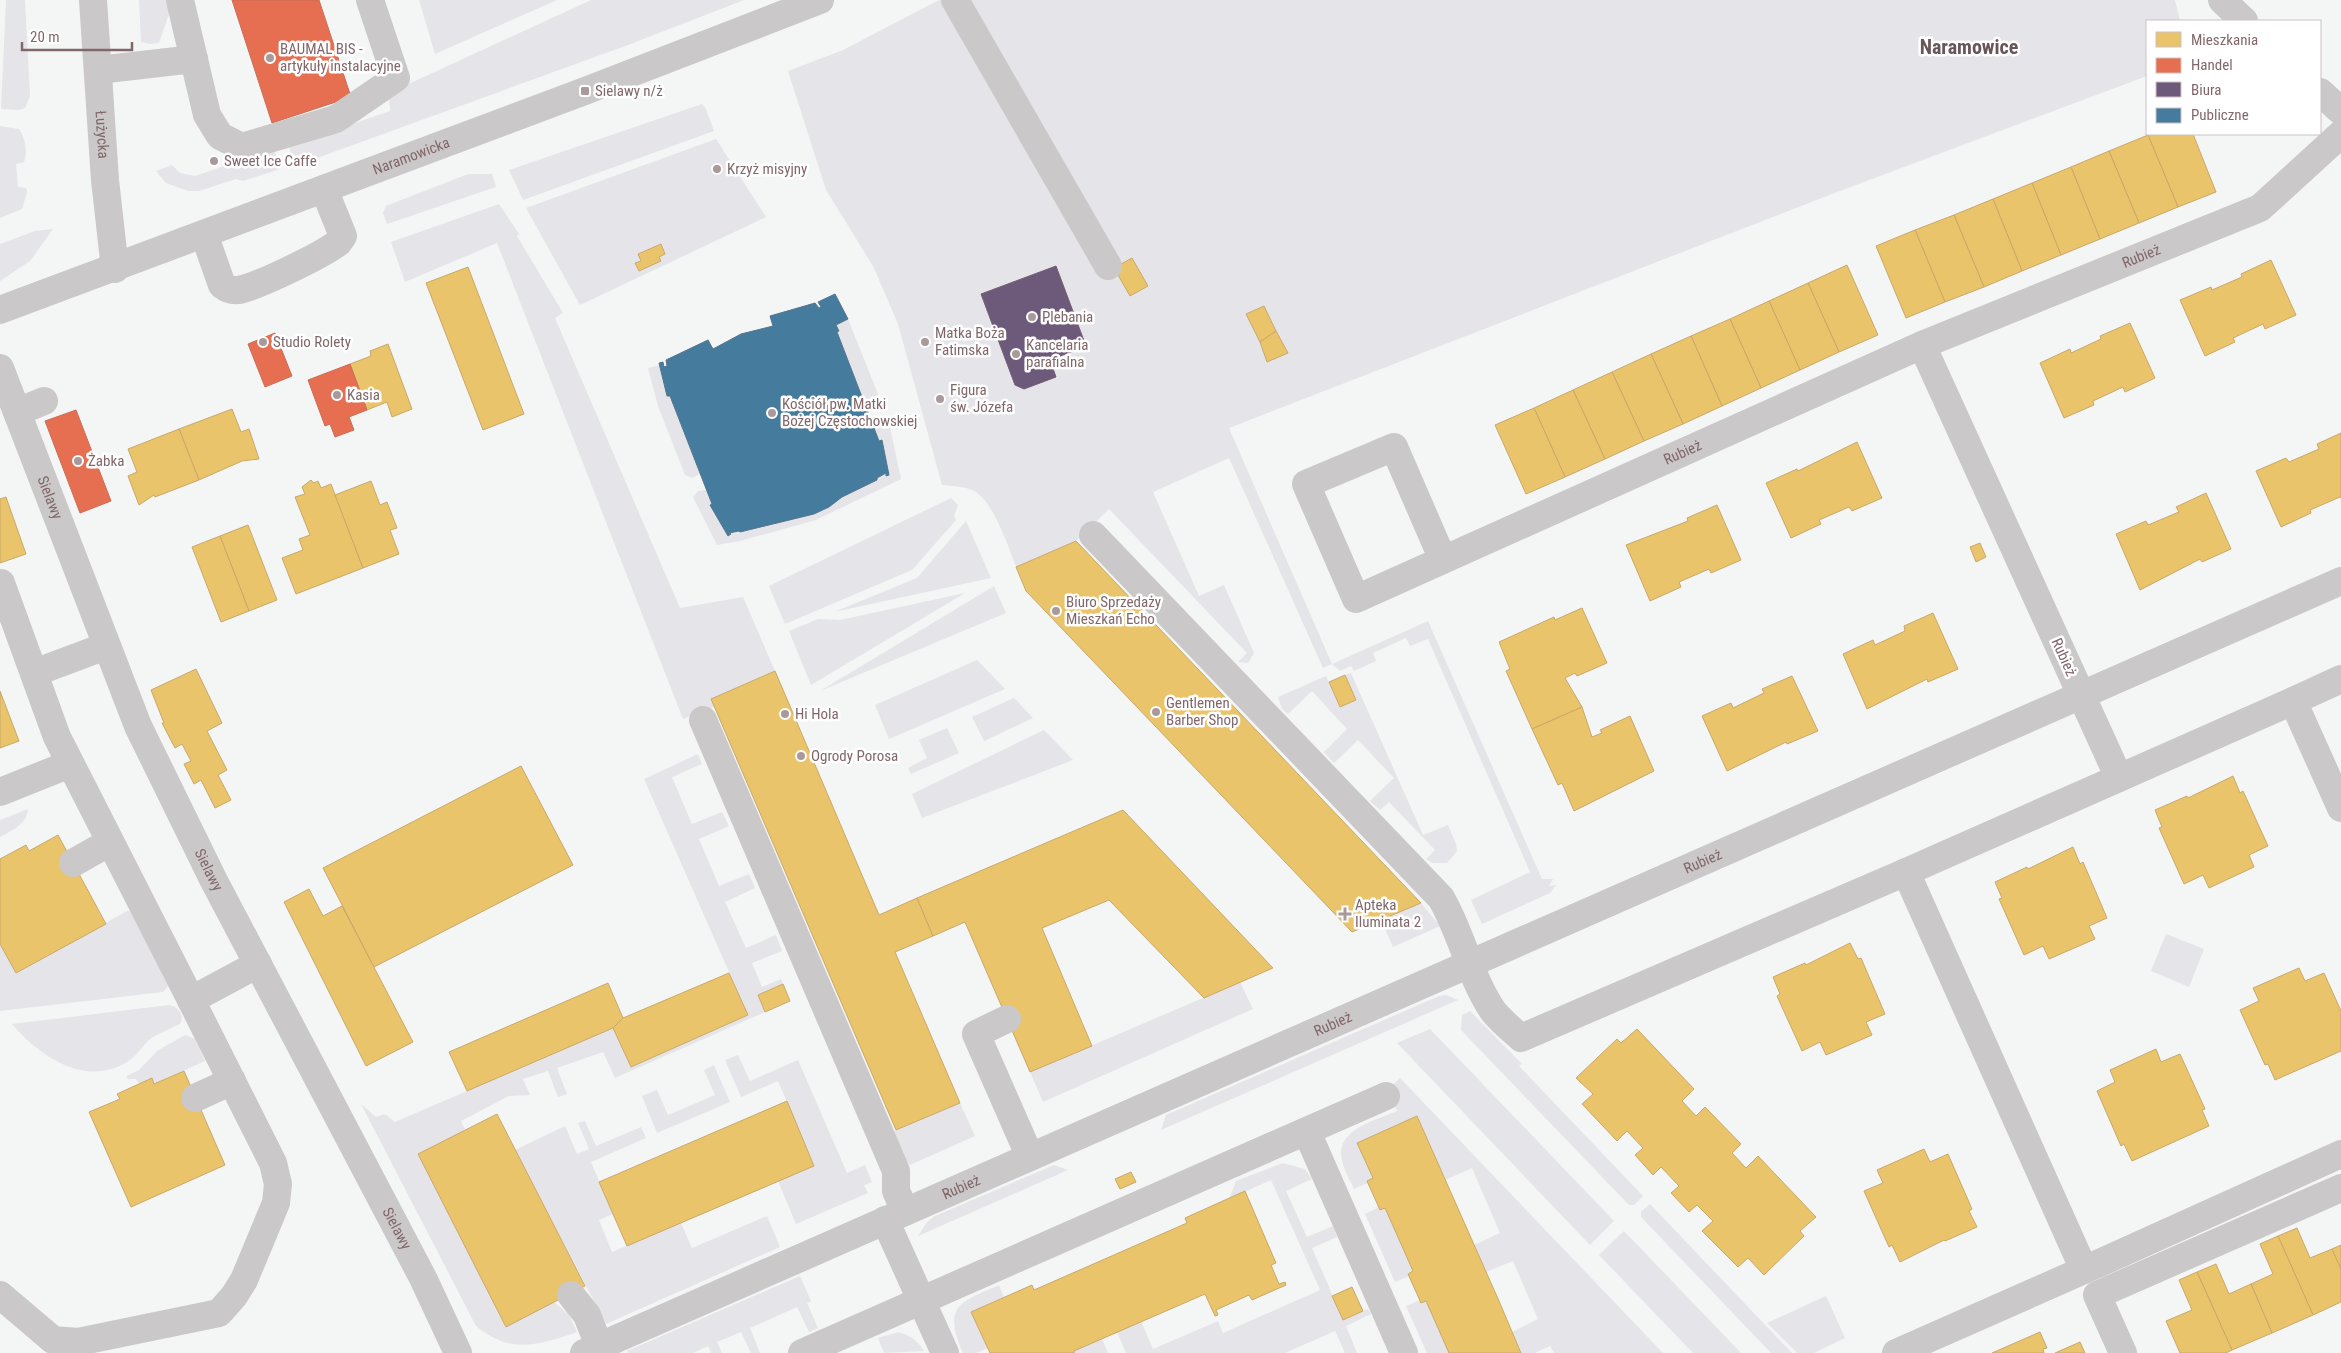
<svg xmlns="http://www.w3.org/2000/svg" width="2341" height="1353" viewBox="0 0 2341 1353" font-family="'Roboto Condensed',sans-serif">
<style>
.green{fill:#e5e5e9}
.homes{fill:#e9c46a;stroke:#caa86a}
.shops{fill:#e76f51;stroke:#c96d58}
.offices{fill:#6d597a;stroke:#735d75}
.public{fill:#457b9d;stroke:#57758e}
.lines{fill:none;stroke-linecap:round;stroke-linejoin:round}
.minor{stroke:#cac8c8;stroke-width:28}
.poi-dot{fill:#aa999b;stroke:#fff;stroke-width:2}
.labels{text-anchor:middle;stroke-width:5;stroke-linejoin:round;paint-order:stroke}
.poi-label{font-size:15px;fill:#82676a;stroke:#fff;text-anchor:start}
.street-label{font-size:15px;fill:#82676a;stroke:#fff}
.district-label{font-size:20px;font-weight:bold;fill:#685557;stroke:#fff}
</style>
<rect width="100%" height="100%" fill="#f4f5f5"/>
<!-- green -->
<g class="green">
<polygon points="6,0 25,0 30,96 25,108 19,110 1,109"/>
<polygon points="139,0 167,0 170,11 159,43 150,44 141,42"/>
<polygon points="419,0 557,0 435,54"/>
<polygon points="591,0 744,0 628,45 295,166 289,146 390,111 389,93"/>
<path d="M939,0H2175L2180,21H2147V76L1832,194L1229,428L1332,664L1428,621L1542,879H1553L1549,886L1556,885L1550,893L1482,924L1471,900L1530,872L1428,639L1410,646L1406,638L1373,653L1376,661L1354,671L1351,666L1340,671L1332,664L1323,668L1229,458L1153,492L1199,596L1224,585L1254,653L1248,663L1238,662L1247,653L1109,509L1076,541L1016,567C1008,546 993,499 972,490C963,486 952,486 942,485L898,324L873,266L826,190L788,71L843,50Z"/>
<polygon points="702,104 706,109 714,131 523,200 509,170"/>
<path d="M0,126L19,129C25,137 28,153 24,162L16,164L18,187L26,188L27,192L22,209L0,218Z"/>
<polygon points="716,139 766,217 580,305 526,208"/>
<polygon points="274,149 280,169 243,181 236,179 199,191 188,191 166,183 156,171 172,165 180,173 195,176"/>
<polygon points="468,174 492,174 496,187 387,224 383,213 386,206"/>
<polygon points="499,204 519,234 517,236 563,313 555,318 680,608 743,597 775,671 711,699 714,707 683,719 497,243 405,282 391,242"/>
<polygon points="53,229 30,261 0,281 0,244 35,231"/>
<polygon points="848,319 882,404 867,410 837,332 839,331 836,325"/>
<polygon points="660,365 667,396 670,396 700,474 692,478 685,475 658,406 648,368"/>
<polygon points="888,418 901,479 816,520 740,541 717,545 693,497 698,491 706,490 712,504 710,505 728,536 731,535 729,533 739,531 740,532 814,514 829,507 842,497 877,480 877,478 886,473 886,476 889,475 882,441 879,441 873,424"/>
<polygon points="951,498 958,505 954,516 956,520 912,570 785,624 769,586"/>
<polygon points="966,521 991,578 834,612 917,578"/>
<polygon points="994,586 1006,613 820,691"/>
<polygon points="965,593 811,685 789,631 818,619 840,620"/>
<polygon points="977,660 1005,689 889,739 875,705"/>
<polygon points="1351,673 1423,835 1448,825 1456,844 1457,851 1447,863 1433,863 1426,859 1435,850 1389,802 1380,810 1370,801 1394,778 1358,740 1334,763 1324,752 1347,729 1312,691 1288,714 1282,709 1278,697 1326,676 1340,707 1356,700 1345,675"/>
<polygon points="1014,698 1033,718 984,741 972,717"/>
<polygon points="947,728 959,753 911,774 908,768 927,758 919,740"/>
<polygon points="1044,730 1073,760 922,818 912,794"/>
<path d="M698,754L702,764L672,777L692,824L722,812L729,826L699,839L719,886L749,874L755,888L725,902L746,948L776,935L782,951L752,963L762,987L781,979L783,984L758,995L765,1012L615,1078L603,1052L557,1068L567,1094L558,1097L548,1071L523,1079L530,1095L509,1096L461,1121L465,1130L418,1154L507,1326L554,1302L569,1315L577,1332C534,1347 509,1353 476,1326L361,1104L376,1117L385,1114L395,1122L613,1028L631,1067L748,1015L644,779Z"/>
<path d="M28,809C28,823 11,831 0,837V820Z"/>
<polygon points="1421,903 1440,926 1393,947 1381,920"/>
<polygon points="127,911 134,912 168,986 163,992 0,1011 0,944 16,973"/>
<polygon points="2166,934 2204,949 2189,987 2151,971"/>
<polygon points="1240,982 1253,1009 1043,1102 1030,1072"/>
<polygon points="1446,995 1458,1000 1161,1130 1166,1115 1439,996"/>
<path d="M169,1005C178,1006 185,1016 180,1024C170,1029 158,1033 149,1040C143,1046 138,1054 130,1060C88,1089 41,1058 12,1024Z"/>
<polygon points="1470,1011 1522,1064 1519,1066 1643,1196 1634,1205 1629,1205 1461,1030 1462,1015"/>
<polygon points="1430,1029 1614,1221 1590,1245 1397,1043"/>
<polygon points="185,1035 195,1039 205,1061 154,1084 152,1079 139,1084 136,1079 128,1079 126,1076 139,1070 157,1051"/>
<polygon points="738,1055 750,1081 798,1060 847,1173 865,1165 872,1182 864,1185 868,1193 796,1224 778,1181 814,1165 778,1081 741,1097 725,1060"/>
<polygon points="714,1065 730,1102 657,1133 642,1096 657,1090 668,1115 715,1095 704,1070"/>
<path d="M1400,1078L1663,1353H1554L1550,1346L1535,1353H1521L1512,1332L1538,1319L1513,1261L1486,1272L1474,1245L1500,1233L1472,1168L1445,1180L1417,1116L1357,1143L1373,1178L1368,1181V1183L1354,1189C1349,1178 1341,1165 1341,1153C1341,1128 1379,1119 1397,1111L1388,1089Z"/>
<polygon points="960,1103 975,1136 910,1165 906,1160 893,1132"/>
<polygon points="585,1121 596,1146 641,1127 646,1138 591,1162 613,1214 599,1220 612,1252 681,1223 692,1248 767,1216 780,1247 606,1324 515,1150 565,1126 577,1154 589,1149 578,1123"/>
<polygon points="1283,1163 1305,1169 1312,1179 1286,1191 1307,1237 1333,1226 1337,1237 1312,1248 1343,1319 1368,1309 1371,1314 1346,1326 1357,1353 1345,1353 1335,1331 1285,1353 1126,1353 1117,1332 1141,1321 1153,1349 1218,1321 1223,1333 1320,1290 1271,1180 1229,1199 1236,1181"/>
<polygon points="1054,1165 1068,1170 918,1236 927,1222 935,1216"/>
<polygon points="1650,1204 1792,1353 1771,1353 1641,1217 1641,1212"/>
<polygon points="1379,1207 1380,1210 1385,1208 1413,1271 1408,1273 1409,1276 1395,1282 1365,1214"/>
<polygon points="1624,1231 1741,1353 1693,1353 1599,1255"/>
<polygon points="800,1276 811,1301 807,1303 818,1328 809,1332 797,1307 750,1328 760,1353 751,1353 741,1332 717,1342 722,1353 711,1353 708,1346 693,1353 628,1353 627,1351"/>
<path d="M999,1285L1004,1297L972,1312L988,1348L976,1353H963C943,1306 958,1303 999,1285Z"/>
<polygon points="1826,1296 1845,1338 1814,1353 1797,1353 1767,1323"/>
<polygon points="1420,1300 1421,1303 1426,1301 1449,1353 1427,1353 1406,1306"/>
<path d="M898,1332C910,1335 917,1340 924,1351L884,1353L878,1338Z"/>
<polygon points="1102,1339 1108,1353 1074,1353 1074,1351"/>
</g>
<!-- homes -->
<g class="homes">
<polygon points="2152,134 2193,134 2216,192 2178,207 2148,135"/>
<polygon points="2148,135 2178,207 2139,223 2109,151"/>
<polygon points="2109,151 2139,223 2100,239 2071,167"/>
<polygon points="2071,167 2100,239 2061,255 2032,183"/>
<polygon points="2032,183 2061,255 2022,271 1993,199"/>
<polygon points="1993,199 2022,271 1984,287 1954,215"/>
<polygon points="1954,215 1984,287 1945,302 1915,230"/>
<polygon points="1915,230 1945,302 1906,318 1876,246"/>
<polygon points="661,244 665,254 659,257 661,261 639,271 635,263 641,261 638,254"/>
<polygon points="1132,258 1148,286 1130,296 1114,268"/>
<polygon points="2271,260 2296,315 2265,329 2263,324 2233,338 2235,342 2205,356 2180,300 2211,287 2212,290 2242,277 2241,274"/>
<polygon points="1847,265 1878,335 1839,352 1808,283"/>
<polygon points="468,267 524,414 483,430 426,283"/>
<polygon points="1808,283 1839,352 1800,370 1769,301"/>
<polygon points="1769,301 1800,370 1761,388 1730,319"/>
<polygon points="1264,306 1276,331 1260,342 1246,314"/>
<polygon points="1730,319 1761,388 1722,406 1691,336"/>
<polygon points="2130,323 2155,378 2125,392 2123,387 2093,401 2094,405 2064,418 2040,363 2070,349 2071,353 2101,339 2100,336"/>
<polygon points="1276,331 1288,353 1267,362 1260,342"/>
<polygon points="1691,336 1722,406 1683,424 1651,354"/>
<polygon points="388,344 412,409 392,417 387,402 367,410 350,364 371,356 370,351"/>
<polygon points="1651,354 1683,424 1644,441 1612,372"/>
<polygon points="1612,372 1644,441 1605,459 1573,390"/>
<polygon points="1573,390 1605,459 1565,477 1534,408"/>
<polygon points="1534,408 1565,477 1526,494 1495,425"/>
<polygon points="232,409 241,432 249,429 259,459 242,461 199,480 179,429"/>
<polygon points="179,429 199,480 155,497 154,495 139,505 128,476 137,472 128,449"/>
<polygon points="2341,433 2341,498 2340,497 2310,510 2311,513 2281,527 2256,471 2286,458 2289,462 2319,449 2317,444"/>
<polygon points="1857,442 1882,498 1852,511 1849,507 1819,520 1821,524 1791,538 1766,483 1797,469 1798,471"/>
<polygon points="311,480 314,483 318,481 321,488 331,484 363,568 296,594 282,558 303,550 299,539 310,535 295,497 305,494 302,487"/>
<polygon points="371,481 380,505 387,502 397,528 390,530 399,554 363,568 335,495"/>
<polygon points="2206,493 2231,549 2202,562 2200,559 2140,590 2116,534 2146,521 2148,525 2179,512 2176,507"/>
<polygon points="6,497 26,554 0,563 0,499"/>
<polygon points="1717,505 1741,560 1711,573 1709,569 1679,582 1681,587 1650,601 1626,545 1688,521 1687,518"/>
<polygon points="248,525 277,600 249,611 220,536"/>
<polygon points="220,536 249,611 221,622 192,547"/>
<polygon points="1076,541 1421,903 1352,932 1026,591 1016,567"/>
<polygon points="1980,543 1986,557 1976,562 1970,547"/>
<polygon points="1582,608 1607,663 1577,676 1575,673 1565,678 1582,707 1532,729 1506,671 1510,669 1499,642 1554,617 1555,620"/>
<polygon points="1933,613 1958,669 1928,682 1927,679 1867,709 1843,654 1873,640 1875,645 1905,631 1904,626"/>
<polygon points="196,669 222,723 207,731 227,770 218,775 231,800 215,808 201,780 194,784 184,764 191,761 182,744 175,748 162,723 164,723 151,690"/>
<polygon points="775,671 879,915 917,898 933,936 895,952 960,1103 896,1130 711,699"/>
<polygon points="1345,675 1356,700 1340,707 1329,682"/>
<polygon points="1792,676 1818,731 1787,744 1786,742 1727,771 1702,716 1731,703 1733,708 1764,693 1762,689"/>
<polygon points="0,691 19,741 0,748"/>
<polygon points="1582,707 1592,737 1602,733 1600,730 1630,716 1654,771 1574,811 1562,783 1558,785 1532,729"/>
<polygon points="521,766 573,865 374,967 323,868"/>
<polygon points="2233,776 2240,793 2243,791 2268,846 2249,855 2254,867 2209,888 2203,875 2184,884 2159,828 2162,827 2155,810 2187,796 2188,798"/>
<polygon points="1123,810 1273,968 1204,998 1109,900 1042,928 1092,1046 1030,1072 965,922 933,936 917,898"/>
<polygon points="58,835 106,924 16,973 0,944 0,859 26,845 29,851"/>
<polygon points="2073,847 2080,864 2083,862 2107,918 2089,926 2095,939 2049,959 2043,946 2024,955 1999,899 2002,898 1995,882 2027,867 2028,869"/>
<polygon points="309,889 323,916 342,906 413,1042 366,1066 284,902"/>
<polygon points="1850,943 1858,959 1861,958 1885,1014 1866,1022 1872,1035 1826,1055 1820,1042 1802,1051 1777,996 1780,994 1773,977 1805,963 1806,965"/>
<polygon points="2299,968 2305,981 2324,973 2341,1011 2341,1051 2275,1080 2268,1064 2265,1065 2240,1010 2259,1001 2253,988"/>
<polygon points="729,973 748,1015 631,1067 613,1028 623,1018"/>
<polygon points="608,983 623,1018 613,1028 467,1091 449,1052"/>
<polygon points="783,984 790,1001 765,1012 758,995"/>
<polygon points="1637,1029 1694,1089 1682,1101 1696,1116 1705,1107 1741,1144 1732,1153 1746,1168 1758,1156 1816,1217 1800,1231 1804,1236 1764,1275 1748,1258 1738,1267 1702,1231 1713,1221 1697,1205 1689,1212 1671,1193 1679,1186 1661,1167 1653,1175 1635,1155 1643,1148 1627,1131 1617,1141 1582,1104 1593,1094 1576,1078 1617,1039 1621,1043"/>
<polygon points="2156,1049 2161,1062 2180,1054 2205,1109 2202,1110 2209,1126 2132,1161 2124,1144 2121,1146 2097,1091 2115,1082 2110,1070"/>
<polygon points="184,1071 225,1165 131,1207 89,1112 120,1099 117,1094 152,1078 154,1084"/>
<polygon points="787,1101 814,1166 627,1246 599,1182"/>
<polygon points="497,1114 585,1286 506,1327 418,1154"/>
<polygon points="1417,1116 1499,1301 1521,1353 1449,1353 1426,1301 1421,1303 1408,1274 1413,1271 1385,1208 1380,1210 1367,1181 1373,1178 1357,1143"/>
<polygon points="1924,1149 1930,1162 1948,1154 1972,1209 1969,1211 1977,1227 1945,1241 1944,1240 1900,1262 1892,1245 1889,1247 1864,1191 1883,1183 1877,1170"/>
<polygon points="1131,1172 1136,1182 1120,1189 1115,1179"/>
<polygon points="1245,1191 1276,1263 1271,1265 1279,1284 1285,1282 1286,1285 1252,1300 1249,1295 1216,1310 1218,1315 1215,1316 1205,1294 1074,1351 1074,1353 990,1353 971,1312 1032,1285 1034,1290 1187,1223 1185,1218"/>
<polygon points="2297,1228 2310,1258 2332,1249 2341,1269 2341,1302 2313,1315 2278,1236"/>
<polygon points="2278,1236 2313,1315 2272,1333 2251,1284 2273,1274 2260,1244"/>
<polygon points="2341,1245 2341,1269 2332,1249"/>
<polygon points="2216,1264 2229,1294 2251,1284 2272,1333 2232,1350 2197,1272"/>
<polygon points="2197,1272 2232,1350 2226,1353 2180,1353 2166,1321 2192,1310 2179,1280"/>
<polygon points="1352,1287 1363,1311 1343,1320 1332,1296"/>
<polygon points="2040,1332 2047,1348 2043,1349 2044,1353 1992,1353"/>
<polygon points="2080,1342 2085,1353 2055,1353"/>
</g>
<!-- shops -->
<g class="shops">
<polygon points="232,0 319,0 351,97 272,123"/>
<polygon points="275,333 292,376 265,387 248,344"/>
<polygon points="350,364 367,410 349,417 354,430 335,437 330,424 325,426 308,380"/>
<polygon points="76,410 111,501 80,513 45,421"/>
</g>
<!-- offices -->
<polygon class="offices" points="1056,266 1086,346 1050,360 1056,377 1024,389 1015,385 981,294"/>
<!-- public -->
<polygon class="public" points="835,294 848,319 836,325 839,331 837,332 879,441 882,440 889,475 886,476 886,473 877,478 877,480 842,497 829,507 814,514 740,532 739,531 729,533 731,534 728,536 710,505 712,504 670,396 667,396 659,363 663,362 664,367 667,366 666,360 708,340 713,349 741,334 773,326 770,316 815,303 819,308 821,307 818,302"/>
<g class="lines">
<!-- minor -->
<g class="minor">
<path id="s1" d="M93,0L105,180L115,269"/>
<polyline points="180,0 207,115 220,136 242,147 336,119 396,78 370,0"/>
<polyline points="955,0 1108,266"/>
<polyline points="2222,0 2244,21"/>
<polyline points="98,70 194,59"/>
<polyline points="2320,92 2341,111"/>
<path d="M204,234L222,285C227,289 232,291 239,290C261,285 320,256 338,243L343,236L324,189"/>
<path id="s2" d="M0,310L585,91L820,0"/>
<path id="s3" d="M0,368L138,726L213,879L423,1278L458,1353"/>
<polyline points="17,412 44,401"/>
<path d="M1093,535L1441,898C1462,934 1470,977 1493,1011C1501,1021 1512,1030 1521,1038L1906,872L2084,1270L1896,1353"/>
<path id="s4" d="M1443,560L1394,447L1306,484L1356,599L1922,345L2260,208L2341,134"/>
<polyline points="1,583 57,737 191,1000"/>
<polyline points="34,673 106,646"/>
<polyline points="2293,701 2341,679"/>
<polyline points="703,720 896,1171 896,1191 905,1211"/>
<polyline points="2119,778 2293,701 2341,808"/>
<polyline points="0,792 70,764"/>
<polyline points="73,863 110,842"/>
<polyline points="1906,872 2119,778 1922,345"/>
<polyline points="1007,1019 976,1034 1030,1157"/>
<polyline points="195,1098 232,1081"/>
<polyline points="1307,1132 1404,1353"/>
<polyline points="885,1220 945,1353"/>
<polyline points="2084,1270 2341,1154"/>
<polyline points="0,1295 53,1340 78,1342 219,1313 234,1296 244,1280 276,1203 278,1184 273,1163 191,1000 258,964"/>
<polyline points="571,1295 587,1315 599,1346"/>
<path id="s5" d="M584,1353L2341,581"/>
<polyline points="802,1353 1386,1096"/>
<polyline points="2123,1353 2097,1295 2341,1188"/>
</g>
</g>
<!-- markers -->
<g class="poi-dot">
<circle cx="270" cy="58" r="5"/>
<rect x="580" y="86" width="10" height="10" rx="2.5"/>
<circle cx="214" cy="161" r="5"/>
<circle cx="717" cy="169" r="5"/>
<circle cx="1032" cy="317" r="5"/>
<circle cx="263" cy="342" r="5"/>
<circle cx="925" cy="342" r="5"/>
<circle cx="1016" cy="354" r="5"/>
<circle cx="337" cy="395" r="5"/>
<circle cx="940" cy="399" r="5"/>
<circle cx="772" cy="413" r="5"/>
<circle cx="78" cy="461" r="5"/>
<circle cx="1056" cy="611" r="5"/>
<circle cx="1156" cy="712" r="5"/>
<circle cx="785" cy="714" r="5"/>
<circle cx="801" cy="756" r="5"/>
<path d="M1342.5 906.5h5v5h5v5h-5v5h-5v-5h-5v-5h5z"/>
</g>
<g class="labels">
<!-- poi labels -->
<g class="poi-label">
<text x="280" y="54">BAUMAL BIS -<tspan x="280" dy="17">artykuły instalacyjne</tspan></text>
<text x="595" y="96">Sielawy n/ż</text>
<text x="224" y="166">Sweet Ice Caffe</text>
<text x="727" y="174">Krzyż misyjny</text>
<text x="1042" y="322">Plebania</text>
<text x="935" y="338">Matka Boża<tspan x="935" dy="17">Fatimska</tspan></text>
<text x="273" y="347">Studio Rolety</text>
<text x="1026" y="350">Kancelaria<tspan x="1026" dy="17">parafialna</tspan></text>
<text x="950" y="395">Figura<tspan x="950" dy="17">św. Józefa</tspan></text>
<text x="347" y="400">Kasia</text>
<text x="782" y="409">Kościół pw. Matki<tspan x="782" dy="17">Bożej Częstochowskiej</tspan></text>
<text x="88" y="466">Żabka</text>
<text x="1066" y="607">Biuro Sprzedaży<tspan x="1066" dy="17">Mieszkań Echo</tspan></text>
<text x="1166" y="708">Gentlemen<tspan x="1166" dy="17">Barber Shop</tspan></text>
<text x="795" y="719">Hi Hola</text>
<text x="811" y="761">Ogrody Porosa</text>
<text x="1355" y="910">Apteka<tspan x="1355" dy="17">Iluminata 2</tspan></text>
</g>
<!-- street labels -->
<g class="street-label">
<text dy="5" stroke="none"><textPath href="#s1" startOffset="135">Łużycka</textPath></text>
<text dy="5" stroke="none"><textPath href="#s2" startOffset="439">Naramowicka</textPath></text>
<text dy="5" stroke="none"><textPath href="#s4" startOffset="1201">Rubież</textPath></text>
<text dy="5" stroke="none"><textPath href="#s4" startOffset="702">Rubież</textPath></text>
<text dy="5" stroke="none"><textPath href="#s3" startOffset="139">Sielawy</textPath></text>
<text transform="translate(2064 657) rotate(66)" y="5">Rubież</text>
<text dy="5" stroke="none"><textPath href="#s5" startOffset="1222">Rubież</textPath></text>
<text dy="5" stroke="none"><textPath href="#s3" startOffset="544">Sielawy</textPath></text>
<text dy="5" stroke="none"><textPath href="#s5" startOffset="818">Rubież</textPath></text>
<text dy="5" stroke="none"><textPath href="#s5" startOffset="412">Rubież</textPath></text>
<text dy="5" stroke="none"><textPath href="#s3" startOffset="949">Sielawy</textPath></text>
</g>
<!-- district labels -->
<g class="district-label">
<text x="1969" y="54">Naramowice</text>
</g>
</g>
<!-- legend -->
<rect x="2146" y="20" width="175" height="115" fill="#ffffff" stroke="#cdc2c3"/>
<rect x="2156" y="32" width="25" height="15" fill="#e9c46a" stroke="#cdc2c3"/>
<text x="2191" y="45" font-size="15" fill="#82676a">Mieszkania</text>
<rect x="2156" y="58" width="25" height="15" fill="#e76f51" stroke="#cdc2c3"/>
<text x="2191" y="70" font-size="15" fill="#82676a">Handel</text>
<rect x="2156" y="82" width="25" height="15" fill="#6d597a" stroke="#cdc2c3"/>
<text x="2191" y="95" font-size="15" fill="#82676a">Biura</text>
<rect x="2156" y="108" width="25" height="15" fill="#457b9d" stroke="#cdc2c3"/>
<text x="2191" y="120" font-size="15" fill="#82676a">Publiczne</text>
<!-- scale -->
<path d="M22 42v8h110v-8" fill="none" stroke="#82676a" stroke-width="2.5"/>
<text x="30" y="42" font-size="15" fill="#82676a" stroke="#ffffff" stroke-width="4" paint-order="stroke">20 m</text>
</svg>
